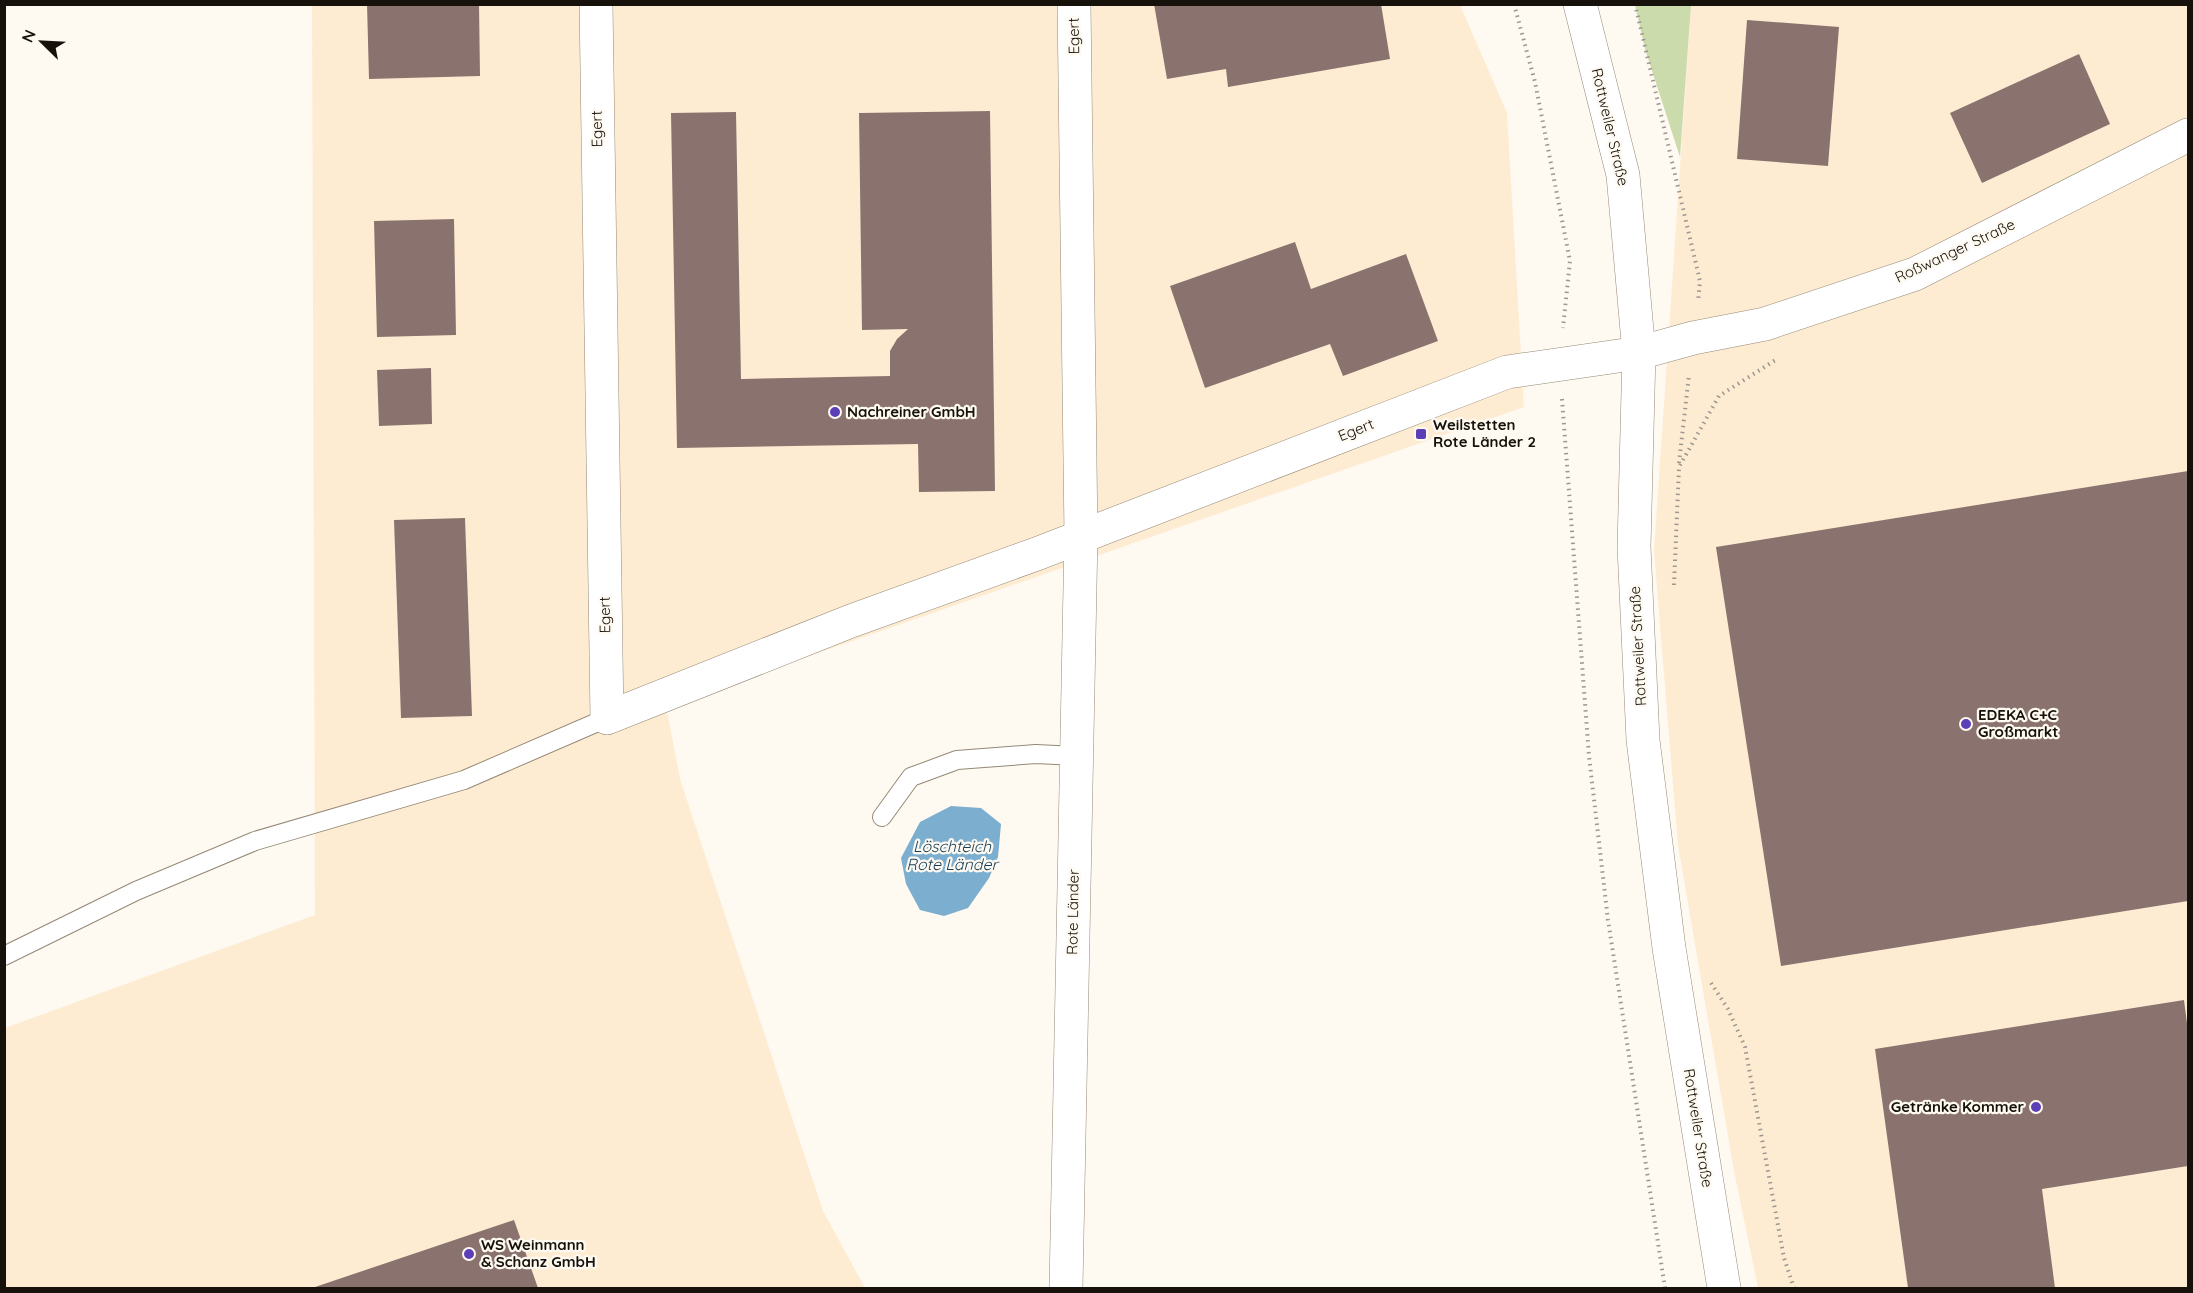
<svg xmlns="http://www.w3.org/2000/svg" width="2193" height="1293" viewBox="0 0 2193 1293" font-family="Quicksand,sans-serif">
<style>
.built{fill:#feecd2}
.green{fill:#cbdbab}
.water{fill:#7caecf}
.building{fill:#8a736f}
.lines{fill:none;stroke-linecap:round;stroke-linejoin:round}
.lane-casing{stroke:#958976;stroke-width:20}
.street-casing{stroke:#958976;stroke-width:34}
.secondary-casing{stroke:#958976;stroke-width:34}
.path{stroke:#9c9790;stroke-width:4;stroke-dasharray:1.5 4.5;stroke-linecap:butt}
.lane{stroke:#fff;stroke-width:18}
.street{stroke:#fff;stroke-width:33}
.secondary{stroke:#fff;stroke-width:33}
.poi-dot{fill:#5c3eb7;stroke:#fef9f1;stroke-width:2}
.labels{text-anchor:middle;stroke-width:4.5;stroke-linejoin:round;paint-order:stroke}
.street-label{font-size:15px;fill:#16120b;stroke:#fef9f1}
.poi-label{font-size:15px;font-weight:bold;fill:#16120b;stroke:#fef9f1;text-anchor:start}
.water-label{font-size:16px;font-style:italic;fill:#143d55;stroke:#fef9f1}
</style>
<rect width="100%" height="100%" fill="#fef9f1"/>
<!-- built -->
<g class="built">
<polygon points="312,5 1460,5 1507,113 1524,407 666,706 680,779 823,1211 865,1288 5,1288 5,1028 315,915"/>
<polygon points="1691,5 2188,5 2188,1288 1758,1288 1734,1171 1678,845 1654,551"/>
</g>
<!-- green -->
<polygon class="green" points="1635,5 1691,5 1680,157 1645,49"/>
<!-- water -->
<polygon class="water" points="951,806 981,808 1001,824 998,857 989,878 968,908 944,916 920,910 906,884 901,858 920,822"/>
<!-- building -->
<g class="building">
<polygon points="367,4 479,4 480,76 369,79"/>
<polygon points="1154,4 1381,4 1390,59 1228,87 1226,69 1167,79"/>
<polygon points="1747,20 1839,27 1828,166 1737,159"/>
<polygon points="2079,54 2110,124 1982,183 1950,113"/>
<polygon points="990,111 995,491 919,492 918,444 677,448 671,113 736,112 741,379 890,376 890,351 897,339 908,329 862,330 859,113"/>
<polygon points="454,219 456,335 377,337 374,221"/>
<polygon points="1295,242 1311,289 1406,254 1438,341 1343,376 1330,344 1205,388 1170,286"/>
<polygon points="431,368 432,424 379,426 377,370"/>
<polygon points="2188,471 2188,901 1781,966 1716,547"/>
<polygon points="465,518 472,716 401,718 394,520"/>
<polygon points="2184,1000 2188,1031 2188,1166 2042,1189 2055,1288 1908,1288 1875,1049"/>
<polygon points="514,1220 538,1288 312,1288"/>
</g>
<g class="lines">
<!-- lane casing -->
<g class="lane-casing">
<g id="lane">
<polyline points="882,817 911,777 957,760 1036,754 1076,756"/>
<polyline points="4,956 136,891 255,841 464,780 607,718"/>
</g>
</g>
<!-- street casing -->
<g class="street-casing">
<g id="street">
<polyline points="596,4 607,718 851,621 1039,553 1507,372 1639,353"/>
<polyline points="1066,1288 1081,536 1074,4"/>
</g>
</g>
<!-- secondary casing -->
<g class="secondary-casing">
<g id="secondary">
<polyline points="1580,4 1623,175 1639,353 1634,547 1643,740 1669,948 1724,1288"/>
<polyline points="1639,353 1693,338 1765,324 1915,274 2188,135"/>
</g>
</g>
<!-- path -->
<g class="path">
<polyline points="1514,4 1535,82 1570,261 1563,328"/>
<polyline points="1635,4 1700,281 1698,302"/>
<polyline points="1562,399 1589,756 1608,920 1665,1288"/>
<polyline points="1679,463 1689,375"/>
<polyline points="1674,585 1679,467 1719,396 1777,359"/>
<polyline points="1711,983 1728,1009 1745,1047 1784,1258 1794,1288"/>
</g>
<!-- lane -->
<use href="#lane" class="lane"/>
<!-- street -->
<use href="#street" class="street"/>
<!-- secondary -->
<use href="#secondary" class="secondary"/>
</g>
<!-- markers -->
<g class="poi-dot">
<circle cx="835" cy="412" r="6"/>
<rect x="1415" y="428" width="12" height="12" rx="3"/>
<circle cx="1966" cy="724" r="6"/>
<circle cx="2036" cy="1107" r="6"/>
<circle cx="469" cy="1254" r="6"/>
</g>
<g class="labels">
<!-- street labels -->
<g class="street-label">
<text transform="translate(1074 36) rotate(-91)" y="5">Egert</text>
<text transform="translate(1610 127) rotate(77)" y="5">Rottweiler Straße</text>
<text transform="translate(597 129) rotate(-91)" y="5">Egert</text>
<text transform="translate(1955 251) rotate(-25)" y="5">Roßwanger Straße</text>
<text transform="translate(1356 430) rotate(-22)" y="5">Egert</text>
<text transform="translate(605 615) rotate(-91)" y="5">Egert</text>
<text transform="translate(1638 646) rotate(-93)" y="5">Rottweiler Straße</text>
<text transform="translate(1073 912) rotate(-89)" y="5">Rote Länder</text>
<text transform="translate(1698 1128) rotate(81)" y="5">Rottweiler Straße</text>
</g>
<!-- poi labels -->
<g class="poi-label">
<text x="847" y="417">Nachreiner GmbH</text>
<text x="1433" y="430">Weilstetten<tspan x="1433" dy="17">Rote Länder 2</tspan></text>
<text x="1978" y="720">EDEKA C+C<tspan x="1978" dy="17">Großmarkt</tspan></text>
<text x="2024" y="1112" text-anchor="end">Getränke Kommer</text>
<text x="481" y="1250">WS Weinmann<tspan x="481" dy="17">&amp; Schanz GmbH</tspan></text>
</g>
<!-- water labels -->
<g class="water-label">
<text x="952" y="852">Löschteich<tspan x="952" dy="18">Rote Länder</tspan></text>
</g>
</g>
<!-- border -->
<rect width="2193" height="1293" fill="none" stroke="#16120b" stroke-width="12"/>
<!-- north arrow -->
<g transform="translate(42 42) rotate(294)" stroke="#fef9f1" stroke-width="4.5" paint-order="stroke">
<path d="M0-4.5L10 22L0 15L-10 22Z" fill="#16120b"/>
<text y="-9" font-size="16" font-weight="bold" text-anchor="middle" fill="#16120b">N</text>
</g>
</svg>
